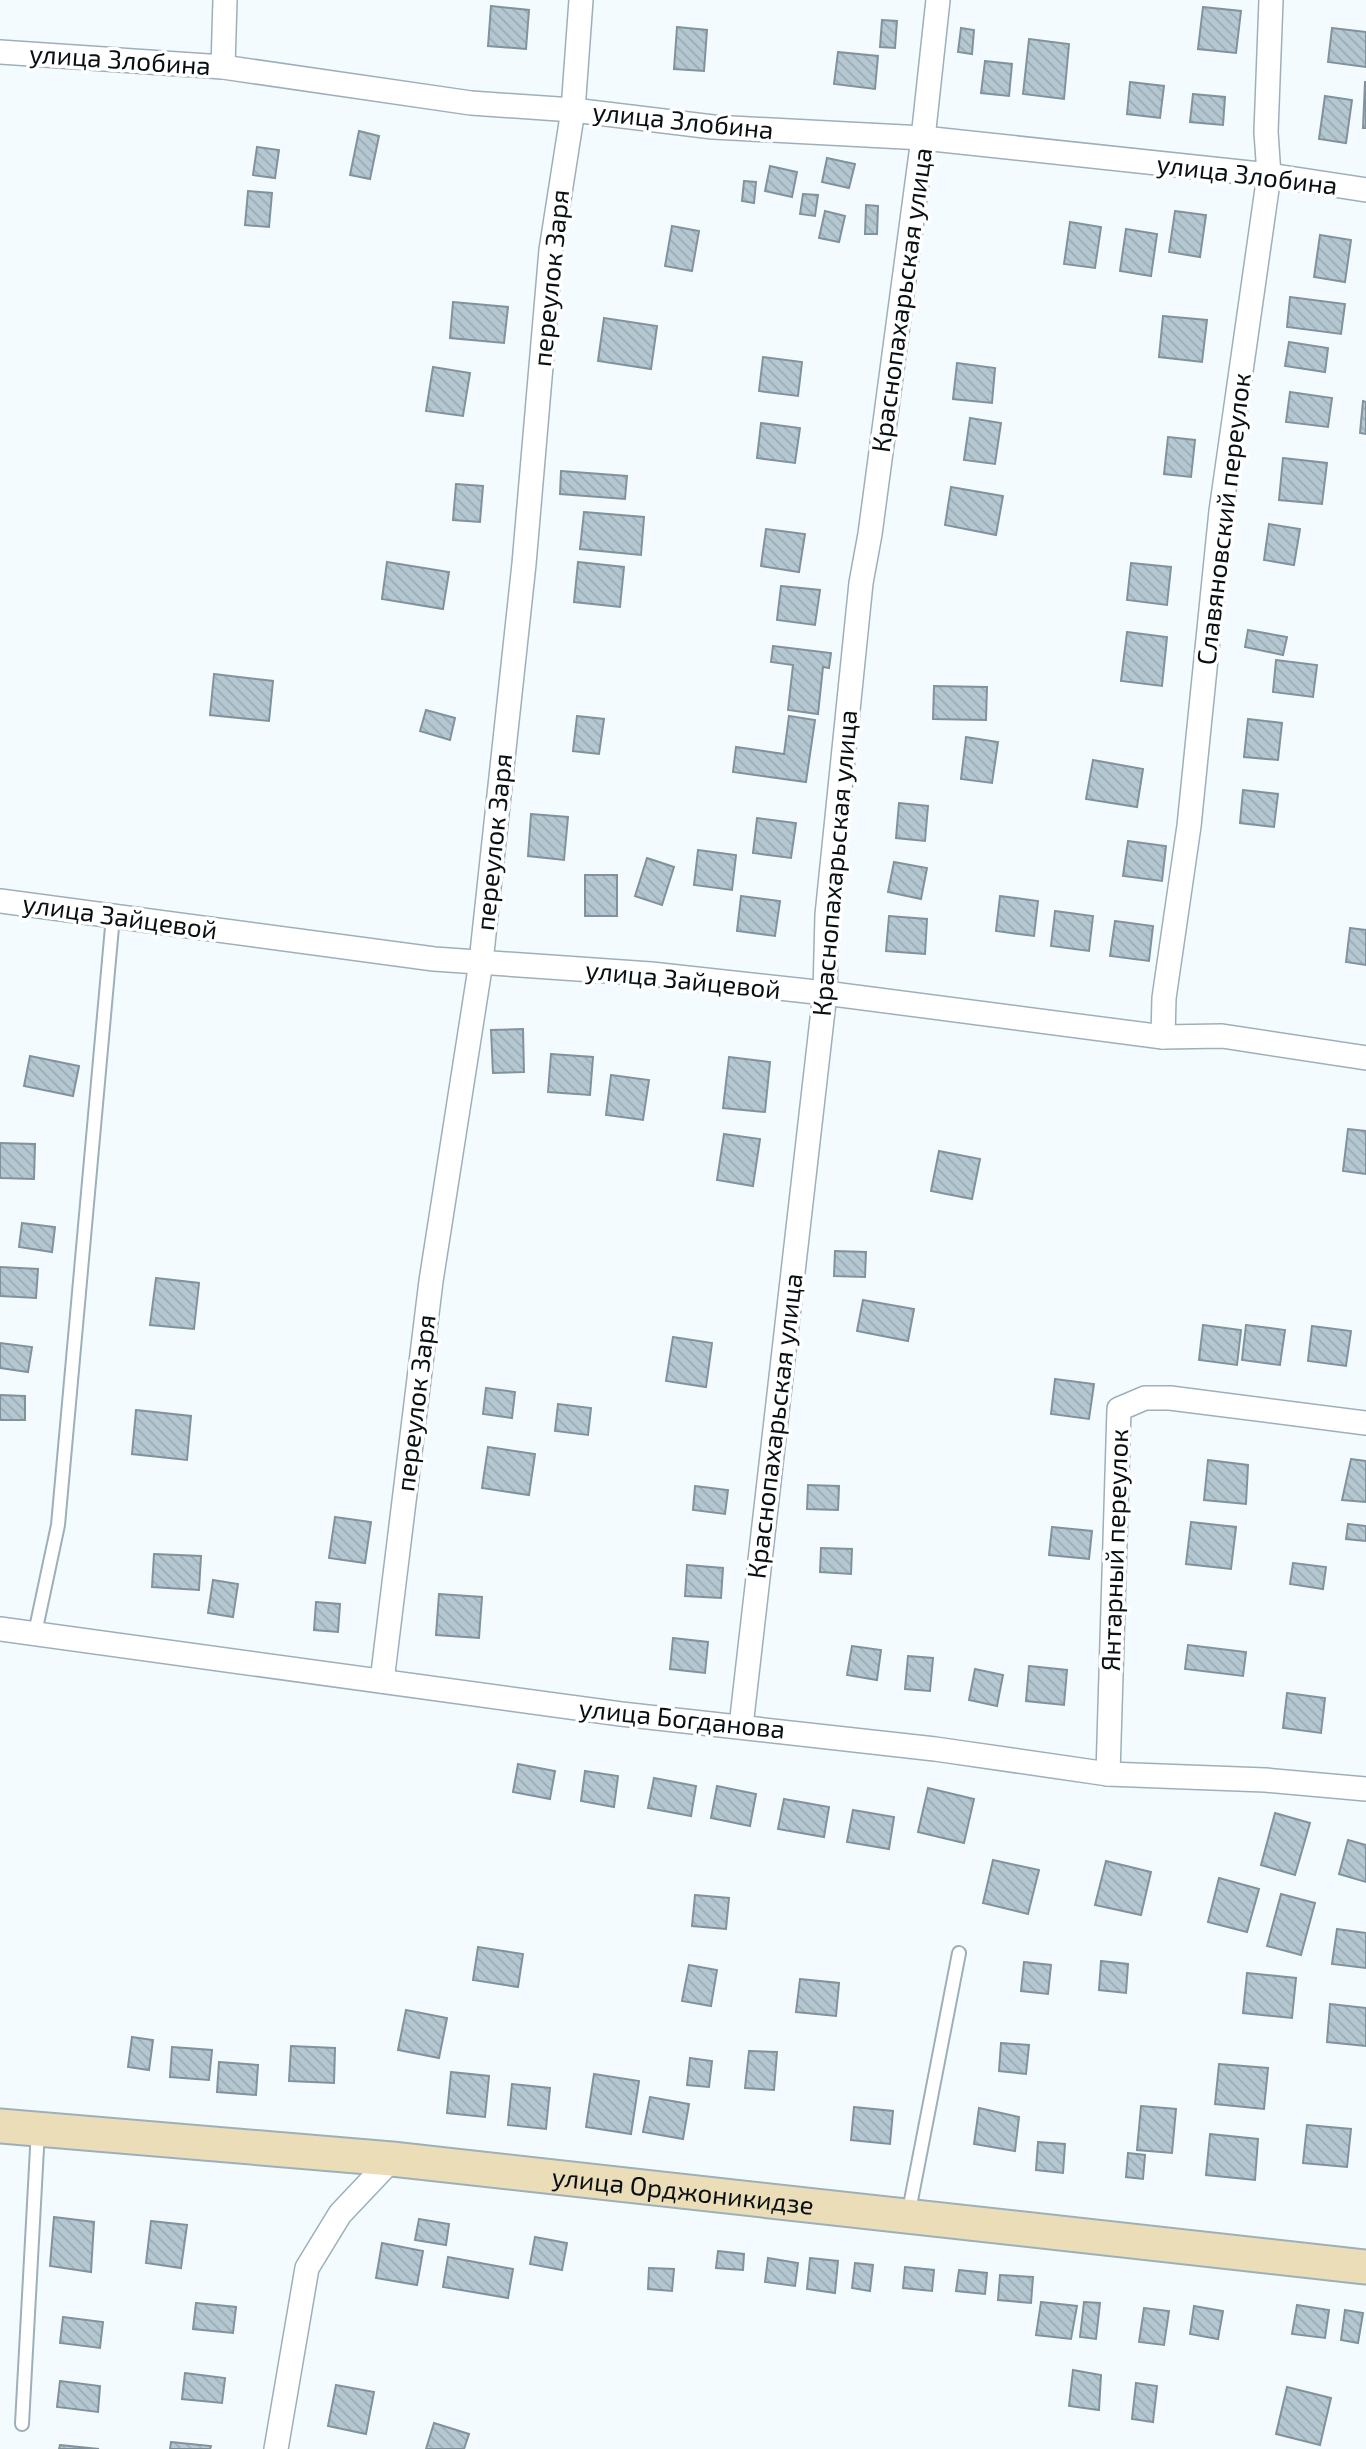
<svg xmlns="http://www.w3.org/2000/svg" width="1366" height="2449" viewBox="0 0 1366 2449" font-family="'Exo 2',sans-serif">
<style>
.building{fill:url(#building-back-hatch);stroke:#80939c;stroke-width:2}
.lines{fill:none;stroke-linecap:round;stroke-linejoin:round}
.lane-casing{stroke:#9db0ba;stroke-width:16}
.street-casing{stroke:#9db0ba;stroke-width:26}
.secondary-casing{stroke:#9db0ba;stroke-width:37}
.lane{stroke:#fff;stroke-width:12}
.street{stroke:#fff;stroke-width:23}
.secondary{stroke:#ebddb8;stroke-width:33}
.labels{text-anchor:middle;stroke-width:7;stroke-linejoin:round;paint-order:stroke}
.street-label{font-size:26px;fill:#091013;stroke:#fff}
</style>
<defs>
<pattern id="building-back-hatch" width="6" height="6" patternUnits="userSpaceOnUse" patternTransform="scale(1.75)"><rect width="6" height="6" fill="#b5c8d2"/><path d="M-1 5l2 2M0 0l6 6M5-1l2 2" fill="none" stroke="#9aabb3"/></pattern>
</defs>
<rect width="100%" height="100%" fill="#f3fbff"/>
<!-- building -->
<g class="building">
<polygon points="491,6 529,10 526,49 488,46"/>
<polygon points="1203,7 1241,11 1236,53 1198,49"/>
<polygon points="882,20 897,21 895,48 880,47"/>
<polygon points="677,27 707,30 704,71 674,69"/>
<polygon points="961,28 974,30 972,54 958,52"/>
<polygon points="1332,28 1366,32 1366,67 1328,62"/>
<polygon points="1029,39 1069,44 1064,99 1023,94"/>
<polygon points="838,52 878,56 875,89 834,84"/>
<polygon points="985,61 1012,64 1009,96 981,93"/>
<polygon points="1130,82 1164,86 1160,118 1127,114"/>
<polygon points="1365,82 1366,82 1366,128 1363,128"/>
<polygon points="1193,94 1225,97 1223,125 1190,122"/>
<polygon points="1325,96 1352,100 1346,143 1319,139"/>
<polygon points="359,131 379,136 370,179 350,175"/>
<polygon points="257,147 279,150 275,178 253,175"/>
<polygon points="827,158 855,164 849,188 822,182"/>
<polygon points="770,166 797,172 792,197 765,191"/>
<polygon points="744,181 756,182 754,203 742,201"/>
<polygon points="248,191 272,193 269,227 245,225"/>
<polygon points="803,194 818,195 815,216 800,214"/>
<polygon points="866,205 878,206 877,234 865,234"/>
<polygon points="825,211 845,216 839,242 819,238"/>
<polygon points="1175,211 1206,215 1200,257 1169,252"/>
<polygon points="1070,222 1101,227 1095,268 1064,264"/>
<polygon points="672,226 699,231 692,271 665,266"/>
<polygon points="1126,229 1157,234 1151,276 1120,271"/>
<polygon points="1320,235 1351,240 1345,282 1314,277"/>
<polygon points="1290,297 1345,304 1341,334 1287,327"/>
<polygon points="453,302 508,307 504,343 450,338"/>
<polygon points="1163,316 1207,320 1202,362 1159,357"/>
<polygon points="604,318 657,326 651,369 598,361"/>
<polygon points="1289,342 1328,348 1325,372 1285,366"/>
<polygon points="763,357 802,362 798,396 759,391"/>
<polygon points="957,363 995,368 992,403 953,399"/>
<polygon points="433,367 470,373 463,416 426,411"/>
<polygon points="1290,392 1332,398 1328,427 1286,422"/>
<polygon points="1363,401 1366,402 1366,434 1360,433"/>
<polygon points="970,418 1001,423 995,464 964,460"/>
<polygon points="761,423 800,428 795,463 757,458"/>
<polygon points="1168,437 1195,440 1191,477 1164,474"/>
<polygon points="1283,458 1327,463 1322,504 1279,500"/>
<polygon points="561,471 627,476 625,499 560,494"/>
<polygon points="456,484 483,486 480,522 453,520"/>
<polygon points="951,487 1003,496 996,535 945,525"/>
<polygon points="584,512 644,517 641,555 580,549"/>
<polygon points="1269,524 1300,529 1294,565 1264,560"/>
<polygon points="766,529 805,534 799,572 761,566"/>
<polygon points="387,562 449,572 443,609 382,599"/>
<polygon points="578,562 624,567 620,607 574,602"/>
<polygon points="1131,563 1171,567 1167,605 1127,600"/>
<polygon points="781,586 820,590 815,625 777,620"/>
<polygon points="1248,630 1287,637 1283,655 1245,647"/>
<polygon points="1127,632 1167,637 1162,686 1121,681"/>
<polygon points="773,646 831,653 829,668 823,667 818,714 788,710 793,665 771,662"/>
<polygon points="1276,660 1317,665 1313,697 1273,692"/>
<polygon points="214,674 273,681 269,721 210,715"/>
<polygon points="934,686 987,687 986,720 933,719"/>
<polygon points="426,710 455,718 450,740 420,731"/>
<polygon points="577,716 604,719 599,754 573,751"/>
<polygon points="789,716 815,720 806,782 733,772 736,747 784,754"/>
<polygon points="1248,719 1282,723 1278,760 1244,757"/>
<polygon points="966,737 998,742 992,783 961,779"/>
<polygon points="1093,760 1143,769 1137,807 1086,799"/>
<polygon points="1243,790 1278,794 1274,827 1240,823"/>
<polygon points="899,803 928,806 925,841 896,838"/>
<polygon points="531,814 568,817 564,860 528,856"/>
<polygon points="757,818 796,823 791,858 753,853"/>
<polygon points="1128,841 1166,846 1162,881 1123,876"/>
<polygon points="698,850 736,855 732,890 694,885"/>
<polygon points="647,858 674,867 662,905 635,896"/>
<polygon points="894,862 927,868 921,899 888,892"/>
<rect x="585" y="875" width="32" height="41"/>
<polygon points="741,896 780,901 775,936 737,931"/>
<polygon points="1000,896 1038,901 1034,936 996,931"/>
<polygon points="1055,911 1093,916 1089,951 1051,946"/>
<polygon points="889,916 927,919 925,954 886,951"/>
<polygon points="1115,921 1153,926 1149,961 1110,956"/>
<polygon points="1350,928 1366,930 1366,965 1346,962"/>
<polygon points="523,1029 524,1072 493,1073 491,1030"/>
<polygon points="551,1054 593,1057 590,1095 548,1092"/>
<polygon points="30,1056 79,1066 73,1096 24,1086"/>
<polygon points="729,1057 770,1062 765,1112 723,1108"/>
<polygon points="611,1075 649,1080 643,1120 606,1115"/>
<polygon points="1348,1129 1366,1131 1366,1174 1343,1171"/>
<polygon points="724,1134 760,1139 753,1186 717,1180"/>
<polygon points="0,1143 35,1144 34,1179 0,1178"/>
<polygon points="939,1151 980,1159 972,1199 931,1191"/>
<polygon points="22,1223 55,1227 52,1252 19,1247"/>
<polygon points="835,1251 866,1252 865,1277 834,1276"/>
<polygon points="0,1267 38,1269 36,1298 0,1296"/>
<polygon points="156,1278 199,1283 194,1329 150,1325"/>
<polygon points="863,1300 914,1309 908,1341 857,1331"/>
<polygon points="1203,1325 1241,1330 1237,1365 1199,1360"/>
<polygon points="1246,1325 1285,1330 1280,1365 1242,1360"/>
<polygon points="1312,1326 1351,1331 1346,1366 1308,1361"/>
<polygon points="673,1337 712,1343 706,1387 666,1381"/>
<polygon points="0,1343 32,1347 28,1372 0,1368"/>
<polygon points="1055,1379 1094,1384 1089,1419 1051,1414"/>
<polygon points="486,1388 515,1392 512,1418 483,1414"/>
<polygon points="0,1395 25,1396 25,1420 0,1420"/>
<polygon points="558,1404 591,1408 588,1435 555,1431"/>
<polygon points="136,1410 191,1416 187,1460 132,1454"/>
<polygon points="488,1447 535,1454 529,1495 482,1488"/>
<polygon points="1351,1459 1366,1461 1366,1502 1342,1500"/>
<polygon points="1208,1460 1248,1465 1246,1504 1204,1500"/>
<polygon points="808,1485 839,1486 838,1510 807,1509"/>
<polygon points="695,1486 728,1490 725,1514 693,1510"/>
<polygon points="335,1517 371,1522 365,1563 329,1558"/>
<polygon points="1191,1522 1236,1527 1231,1569 1186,1564"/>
<polygon points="1348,1524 1366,1526 1366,1541 1346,1539"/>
<polygon points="1052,1527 1092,1531 1089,1559 1049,1555"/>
<polygon points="821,1548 852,1549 851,1574 820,1572"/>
<polygon points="154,1554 201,1556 199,1590 152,1587"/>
<polygon points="1293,1563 1326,1567 1323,1589 1290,1584"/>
<polygon points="687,1565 723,1568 721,1598 685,1596"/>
<polygon points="213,1580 238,1584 233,1617 208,1613"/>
<polygon points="439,1594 482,1597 479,1638 436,1635"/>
<polygon points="316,1602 340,1604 338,1632 314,1630"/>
<polygon points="673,1638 708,1642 705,1673 670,1669"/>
<polygon points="1188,1645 1246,1652 1243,1676 1185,1669"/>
<polygon points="852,1646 881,1650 877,1680 847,1675"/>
<polygon points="908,1656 933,1658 930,1691 905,1689"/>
<polygon points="1029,1666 1067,1670 1064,1705 1026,1701"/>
<polygon points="975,1669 1003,1675 997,1706 969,1700"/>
<polygon points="1287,1693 1325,1698 1321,1733 1283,1728"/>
<polygon points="518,1764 555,1771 550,1799 513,1792"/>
<polygon points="585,1771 618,1776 614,1807 581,1801"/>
<polygon points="654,1778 696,1786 691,1816 648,1808"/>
<polygon points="717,1786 756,1794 750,1826 711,1818"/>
<polygon points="928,1788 974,1799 964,1843 918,1832"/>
<polygon points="784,1799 829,1807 824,1837 778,1829"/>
<polygon points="853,1810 894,1817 889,1849 847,1842"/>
<polygon points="1275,1813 1310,1823 1295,1875 1261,1865"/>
<polygon points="1348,1840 1366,1845 1366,1882 1339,1874"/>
<polygon points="993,1860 1039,1870 1028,1914 983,1903"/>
<polygon points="1106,1861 1151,1872 1141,1915 1095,1905"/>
<polygon points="1219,1878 1259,1889 1247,1932 1208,1922"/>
<polygon points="1281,1894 1315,1903 1301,1955 1267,1946"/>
<polygon points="695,1895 729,1898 726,1929 692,1926"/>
<polygon points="1337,1929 1366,1933 1366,1968 1332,1964"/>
<polygon points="478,1947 523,1954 518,1987 473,1980"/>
<polygon points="1101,1961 1128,1964 1126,1993 1099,1990"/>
<polygon points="1024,1962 1051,1965 1048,1994 1021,1991"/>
<polygon points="689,1965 717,1970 711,2006 682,2001"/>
<polygon points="1247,1973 1296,1978 1292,2018 1243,2013"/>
<polygon points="800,1979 839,1983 836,2016 796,2012"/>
<polygon points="1330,2004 1366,2008 1366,2046 1327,2042"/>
<polygon points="406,2010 447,2018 439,2058 398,2050"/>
<polygon points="132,2037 153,2040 149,2070 128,2067"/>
<polygon points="1001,2043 1029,2045 1026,2074 999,2071"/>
<polygon points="291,2046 335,2048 334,2083 289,2081"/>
<polygon points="172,2047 212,2050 209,2080 170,2077"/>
<polygon points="749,2051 777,2052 774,2090 745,2088"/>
<polygon points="690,2058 712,2061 709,2087 687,2085"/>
<polygon points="219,2062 258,2065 256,2095 217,2092"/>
<polygon points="1219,2064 1268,2068 1264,2109 1215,2104"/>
<polygon points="451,2072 489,2076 485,2117 447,2113"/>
<polygon points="594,2074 639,2081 631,2134 586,2127"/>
<polygon points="512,2084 550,2088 546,2129 508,2125"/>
<polygon points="650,2097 689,2104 683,2139 643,2132"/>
<polygon points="1141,2106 1176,2109 1172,2153 1137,2150"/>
<polygon points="854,2107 893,2111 890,2144 851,2140"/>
<polygon points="979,2108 1019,2117 1015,2151 974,2144"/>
<polygon points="1307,2125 1351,2129 1347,2167 1303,2163"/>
<polygon points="1210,2134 1258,2139 1255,2180 1206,2175"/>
<polygon points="1038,2142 1065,2144 1063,2173 1036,2170"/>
<polygon points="1128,2153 1145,2155 1143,2179 1126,2177"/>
<polygon points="54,2217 94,2222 91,2272 50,2266"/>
<polygon points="419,2219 449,2224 446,2245 415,2240"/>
<polygon points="151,2221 187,2225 181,2268 146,2263"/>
<polygon points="535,2237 567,2243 562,2270 530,2264"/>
<polygon points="382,2243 423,2251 417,2285 376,2278"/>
<polygon points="718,2251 744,2254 743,2270 716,2268"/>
<polygon points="448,2257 513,2269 508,2298 443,2287"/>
<polygon points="768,2258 798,2263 795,2286 765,2282"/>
<polygon points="810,2258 838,2261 835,2293 807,2289"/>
<polygon points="855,2263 873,2265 870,2291 852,2288"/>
<polygon points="905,2267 934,2270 932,2291 903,2288"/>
<polygon points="649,2268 674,2269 672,2291 648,2289"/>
<polygon points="959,2270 987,2273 985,2294 956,2291"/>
<polygon points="1000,2275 1033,2277 1031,2303 998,2300"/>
<polygon points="1041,2302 1077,2306 1071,2339 1036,2335"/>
<polygon points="1084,2302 1100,2303 1096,2339 1080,2337"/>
<polygon points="196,2303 236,2307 233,2333 193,2329"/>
<polygon points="1297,2305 1329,2310 1325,2338 1292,2334"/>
<polygon points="1194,2306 1223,2311 1218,2339 1190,2334"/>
<polygon points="1144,2308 1169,2311 1164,2345 1139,2342"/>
<polygon points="1345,2310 1363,2313 1358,2343 1341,2340"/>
<polygon points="63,2317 103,2322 100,2348 60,2343"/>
<polygon points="1073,2370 1101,2375 1099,2410 1069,2406"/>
<polygon points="185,2373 225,2378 222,2403 182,2399"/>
<polygon points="60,2381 100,2386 98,2412 57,2407"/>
<polygon points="1136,2383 1157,2386 1153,2422 1132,2419"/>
<polygon points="336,2385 374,2392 366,2434 328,2426"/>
<polygon points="1287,2387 1331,2398 1320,2445 1276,2434"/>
<polygon points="434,2423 469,2434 464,2449 426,2449"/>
<polygon points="171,2442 211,2446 210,2449 170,2449"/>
<polygon points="60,2445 99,2449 59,2449"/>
</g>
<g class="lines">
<!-- lane casing -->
<g class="lane-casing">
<g id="lane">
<polyline points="35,1633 58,1525 113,916"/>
<polyline points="908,2216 959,1953"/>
<polyline points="22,2424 38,2130"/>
</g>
</g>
<!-- street casing -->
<g class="street-casing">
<g id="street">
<polyline points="0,52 223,67 471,103 573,110 713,127 923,138 1269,175 1366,190"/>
<polyline points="223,67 225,0"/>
<polyline points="0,901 434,959 651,974 825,993 1163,1037 1222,1036 1366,1058"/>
<polyline points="1163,1037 1164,998 1189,826 1221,511 1269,175 1266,132 1271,0"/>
<polyline points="0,1629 621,1714 935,1749 1108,1774 1265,1780 1366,1789"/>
<polyline points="382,1681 431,1281 481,962 524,564 551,250 573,110 581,0"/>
<polyline points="741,1726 825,993 827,915 861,583 870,534 923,138 938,0"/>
<polyline points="1108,1774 1119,1409 1145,1398 1170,1398 1366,1423"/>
<polyline points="276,2449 307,2268 340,2214 392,2159"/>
</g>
</g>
<!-- secondary casing -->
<g class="secondary-casing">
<g id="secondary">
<path id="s1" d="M0,2126L392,2159L1366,2267"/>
</g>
</g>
<!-- lane -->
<use href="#lane" class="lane"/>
<!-- street -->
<use href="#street" class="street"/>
<!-- secondary -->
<use href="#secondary" class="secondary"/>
</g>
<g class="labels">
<!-- street labels -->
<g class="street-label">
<text transform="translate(120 60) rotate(4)" y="9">улица Злобина</text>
<text transform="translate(683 121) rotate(6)" y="9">улица Злобина</text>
<text transform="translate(1247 175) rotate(7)" y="9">улица Злобина</text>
<text transform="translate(551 278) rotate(-84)" y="9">переулок Заря</text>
<text transform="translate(902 300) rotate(-82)" y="9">Краснопахарьская улица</text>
<text transform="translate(1224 519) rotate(-83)" y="9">Славяновский переулок</text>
<text transform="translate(494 842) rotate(-84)" y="9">переулок Заря</text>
<text transform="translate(835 863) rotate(-85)" y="9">Краснопахарьская улица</text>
<text transform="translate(120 917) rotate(8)" y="9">улица Зайцевой</text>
<text transform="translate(683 980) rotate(6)" y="9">улица Зайцевой</text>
<text transform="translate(416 1403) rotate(-83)" y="9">переулок Заря</text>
<text transform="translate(775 1426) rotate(-83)" y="9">Краснопахарьская улица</text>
<text transform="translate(1115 1550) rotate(-88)" y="9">Янтарный переулок</text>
<text transform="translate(682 1719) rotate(6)" y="9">улица Богданова</text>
<text dy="9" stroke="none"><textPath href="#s1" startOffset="686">улица Орджоникидзе</textPath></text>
</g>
</g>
</svg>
